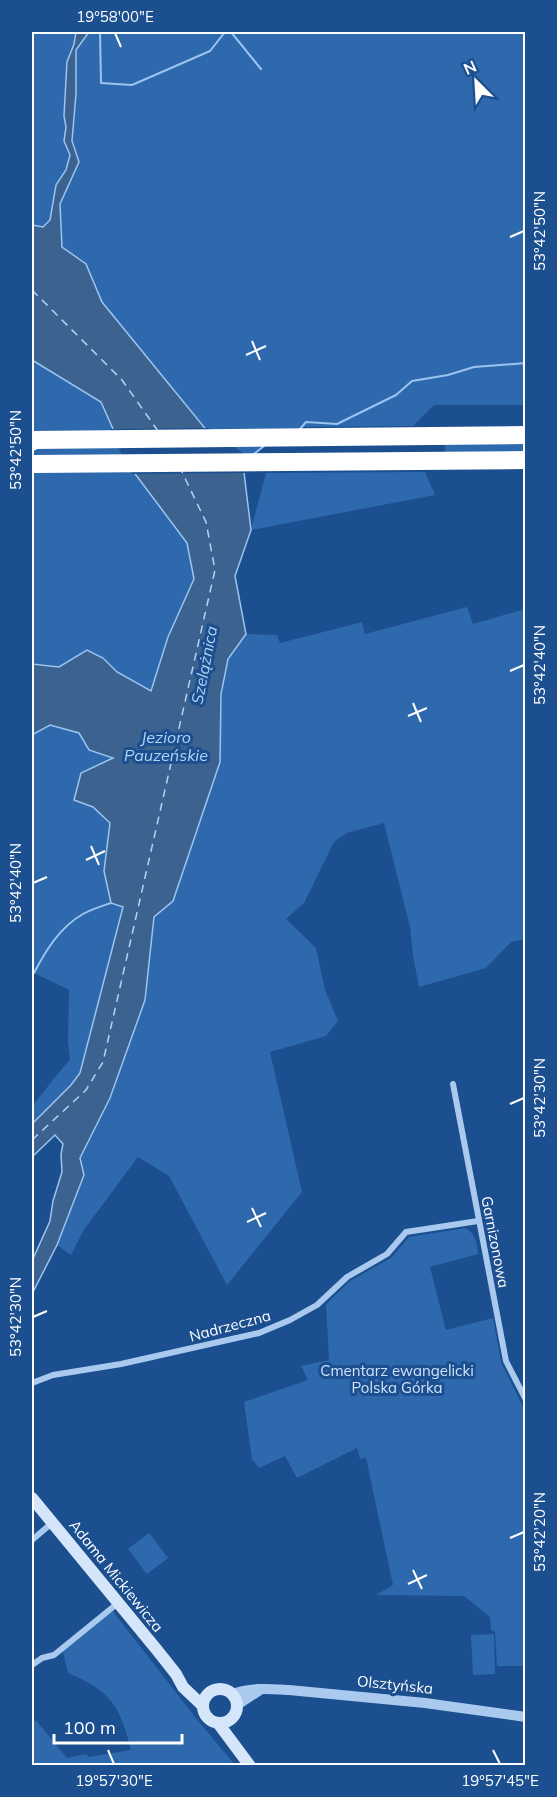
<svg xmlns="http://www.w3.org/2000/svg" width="557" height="1797" viewBox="0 0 557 1797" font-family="Mulish,sans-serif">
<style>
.green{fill:#2e69ad}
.water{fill:#3c6290;stroke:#9cc4f0;stroke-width:1.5}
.pier{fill:#1b4f8f}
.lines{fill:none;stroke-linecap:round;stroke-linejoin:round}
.stream{stroke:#9cc4f0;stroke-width:2}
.ferry{stroke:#b5d3f5;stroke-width:1.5;stroke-dasharray:8 6;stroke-linecap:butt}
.minor{stroke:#a9c9ee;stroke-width:6}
.tertiary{stroke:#a9c9ee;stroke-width:10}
.secondary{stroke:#d6e6fa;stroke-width:12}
.motorway{stroke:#fff;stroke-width:18}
.ticks{fill:none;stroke:#fff;stroke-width:2}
.labels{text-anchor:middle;stroke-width:6;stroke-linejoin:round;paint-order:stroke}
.street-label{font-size:15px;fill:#fff;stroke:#1b4f8f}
.park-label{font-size:15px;fill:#cfe3fa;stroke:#1b4f8f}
.water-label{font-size:16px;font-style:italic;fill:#b5d3f5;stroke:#1b4f8f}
.neatline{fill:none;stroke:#fff;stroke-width:2}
.ticks-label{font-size:15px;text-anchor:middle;fill:#fff}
</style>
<rect width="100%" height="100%" fill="#1b4f8f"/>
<!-- green -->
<g class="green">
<polygon points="32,32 76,32 74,44 67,62 64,116 66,127 64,141 70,155 66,170 56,185 50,220 43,227 32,225"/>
<polygon points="89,32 525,32 525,405 434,405 413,426 302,427 297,433 275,437 243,464 208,432 102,302 86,264 62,248 60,204 79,162 72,141 76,94 76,50"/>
<polygon points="32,360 101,402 130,467 187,543 194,579 168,637 151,691 117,672 103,658 59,667 32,664"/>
<polygon points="525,440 525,454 445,455 445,442"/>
<polygon points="425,472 435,495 251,530 266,473"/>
<polygon points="467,607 473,624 525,609 525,939 511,942 486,968 419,987 413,956 410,927 384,823 347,833 334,842 304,903 286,919 316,948 325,990 338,1021 326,1036 270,1052 302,1192 227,1285 169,1176 138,1157 83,1231 71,1255 57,1245 84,1175 80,1158 110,1098 145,1000 154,917 173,901 219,762 221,694 228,659 246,634 277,635 280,643 362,622 365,634"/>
<polygon points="50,725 79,733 89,750 113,758 93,807 110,823 104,871 123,907 80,1073 71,1085 32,1124 32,1106 70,1059 68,1042 69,990 34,973 32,973 32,735"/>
<path d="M466,1228C476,1235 477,1243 478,1254L430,1267L446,1330L493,1318L501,1362L525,1411V1666H497L495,1632L491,1630L490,1617L464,1596L376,1595L393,1585L366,1458L360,1459L357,1448L297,1478L285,1456L259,1468L252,1459L244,1402L308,1380L301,1366L329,1360L326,1304L350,1281L391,1258L409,1237Z"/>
<polygon points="149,1533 168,1558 147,1574 128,1549"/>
<path d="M111,1609L199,1722L235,1765L43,1766L32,1761V1724L36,1720L67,1758L86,1754L89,1757L131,1750C120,1706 111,1691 68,1673L62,1648Z"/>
<polygon points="494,1634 495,1674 473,1675 471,1635"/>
</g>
<!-- water -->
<polygon class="water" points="76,32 89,32 76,50 76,94 72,141 79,162 60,204 62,247 86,264 102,302 208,432 242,456 251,530 235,576 246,634 228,659 221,694 220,762 173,901 154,917 145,1000 110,1098 80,1158 84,1175 57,1245 32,1294 32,1261 50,1221 53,1201 62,1172 61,1154 63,1144 55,1135 32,1157 32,1124 71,1085 80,1073 123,907 111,903 104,871 110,823 93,807 74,800 81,773 113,758 89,750 79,733 50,725 32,735 32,664 59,667 87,650 103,658 117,672 151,691 168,637 194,579 187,543 130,467 101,402 32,360 32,225 43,227 50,220 56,185 66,170 70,155 64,141 66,127 64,116 67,62 74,44"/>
<!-- pier -->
<polygon class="pier" points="208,428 244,454 247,473 132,474 128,468 110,429"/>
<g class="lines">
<!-- stream -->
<g class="stream">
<polyline points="100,32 101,83 132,85 210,51 225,32"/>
<polyline points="231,32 261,69"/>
<polyline points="300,429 306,422 337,424 396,395 412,381 448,375 474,367 526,363"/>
<polyline points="254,454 264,446"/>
<path d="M32,973H34C46,950 60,927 83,914C92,909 102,906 111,903"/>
</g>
<!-- ferry -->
<g class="ferry">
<polyline points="32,290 122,380 158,431"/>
<polyline points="32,1140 86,1090 103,1062 215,570 206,522 182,472"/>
</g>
<!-- minor -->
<g class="minor">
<polyline points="453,1084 506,1361 526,1400"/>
<polyline points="32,1383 53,1375 121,1364 259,1333 290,1320 317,1305 347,1277 387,1254 406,1232 478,1221"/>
<polyline points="32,1540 52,1523"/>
<polyline points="32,1665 42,1658 54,1655 118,1603"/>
</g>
<!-- tertiary -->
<g class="tertiary">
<path d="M233,1694C250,1687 271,1689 289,1690L425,1703L526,1717"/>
<polyline points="237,1705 260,1690"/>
</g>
<!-- secondary -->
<g class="secondary">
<polyline points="32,1498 157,1650 176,1674 183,1687 203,1706"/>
<circle cx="220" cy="1706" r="17"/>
<polyline points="218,1723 250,1766"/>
</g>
<!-- motorway -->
<g class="motorway">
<polyline points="32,440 526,435"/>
<polyline points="32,464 526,460"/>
</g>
</g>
<!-- ticks -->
<path class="ticks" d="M115,33L121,47M510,237L524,231M252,341L260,360M246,355L266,346M33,450L47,443M510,671L524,665M413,703L421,722M408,716L427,708M91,846L99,865M86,860L105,851M33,883L47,877M510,1104L524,1098M252,1208L261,1227M247,1222L266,1213M33,1317L47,1311M510,1538L524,1532M413,1570L422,1589M408,1584L427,1575M108,1750L114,1764M493,1750L500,1764"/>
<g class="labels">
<!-- street labels -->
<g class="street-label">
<text transform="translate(495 1242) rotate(79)" y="5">Garnizonowa</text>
<text transform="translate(230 1326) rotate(-15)" y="5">Nadrzeczna</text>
<text transform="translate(116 1576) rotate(51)" y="5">Adama Mickiewicza</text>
<text transform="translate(395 1685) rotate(6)" y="5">Olsztyńska</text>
</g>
<!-- park labels -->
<g class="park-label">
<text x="397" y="1376">Cmentarz ewangelicki<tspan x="397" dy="17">Polska Górka</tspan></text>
</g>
<!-- water labels -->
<g class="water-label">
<text transform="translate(204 665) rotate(-79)" y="6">Szelążnica</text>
<text x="166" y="743">Jezioro<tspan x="166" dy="18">Pauzeńskie</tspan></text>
</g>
</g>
<!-- border -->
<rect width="557" height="1797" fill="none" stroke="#1b4f8f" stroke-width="66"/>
<!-- north arrow -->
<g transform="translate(476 81) rotate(336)" stroke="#1b4f8f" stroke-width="4.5" paint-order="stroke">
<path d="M0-4.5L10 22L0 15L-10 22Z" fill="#ffffff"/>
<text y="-9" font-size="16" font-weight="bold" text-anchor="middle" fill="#ffffff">N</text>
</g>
<!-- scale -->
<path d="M54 1734v9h128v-9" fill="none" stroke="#ffffff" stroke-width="3"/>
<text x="63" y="1734" font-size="18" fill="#ffffff" stroke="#1b4f8f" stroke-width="4.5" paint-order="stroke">100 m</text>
<rect x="33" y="33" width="491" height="1731" class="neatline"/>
<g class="ticks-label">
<text x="115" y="22">19°58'00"E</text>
<text transform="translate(540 231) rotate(-90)" y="5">53°42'50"N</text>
<text transform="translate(16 450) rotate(-90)" y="5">53°42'50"N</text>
<text transform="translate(540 665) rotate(-90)" y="5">53°42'40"N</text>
<text transform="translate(16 883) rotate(-90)" y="5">53°42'40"N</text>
<text transform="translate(540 1098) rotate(-90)" y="5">53°42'30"N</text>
<text transform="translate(16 1317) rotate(-90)" y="5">53°42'30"N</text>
<text transform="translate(540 1532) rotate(-90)" y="5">53°42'20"N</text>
<text x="114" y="1786">19°57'30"E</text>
<text x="500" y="1786">19°57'45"E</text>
</g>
</svg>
